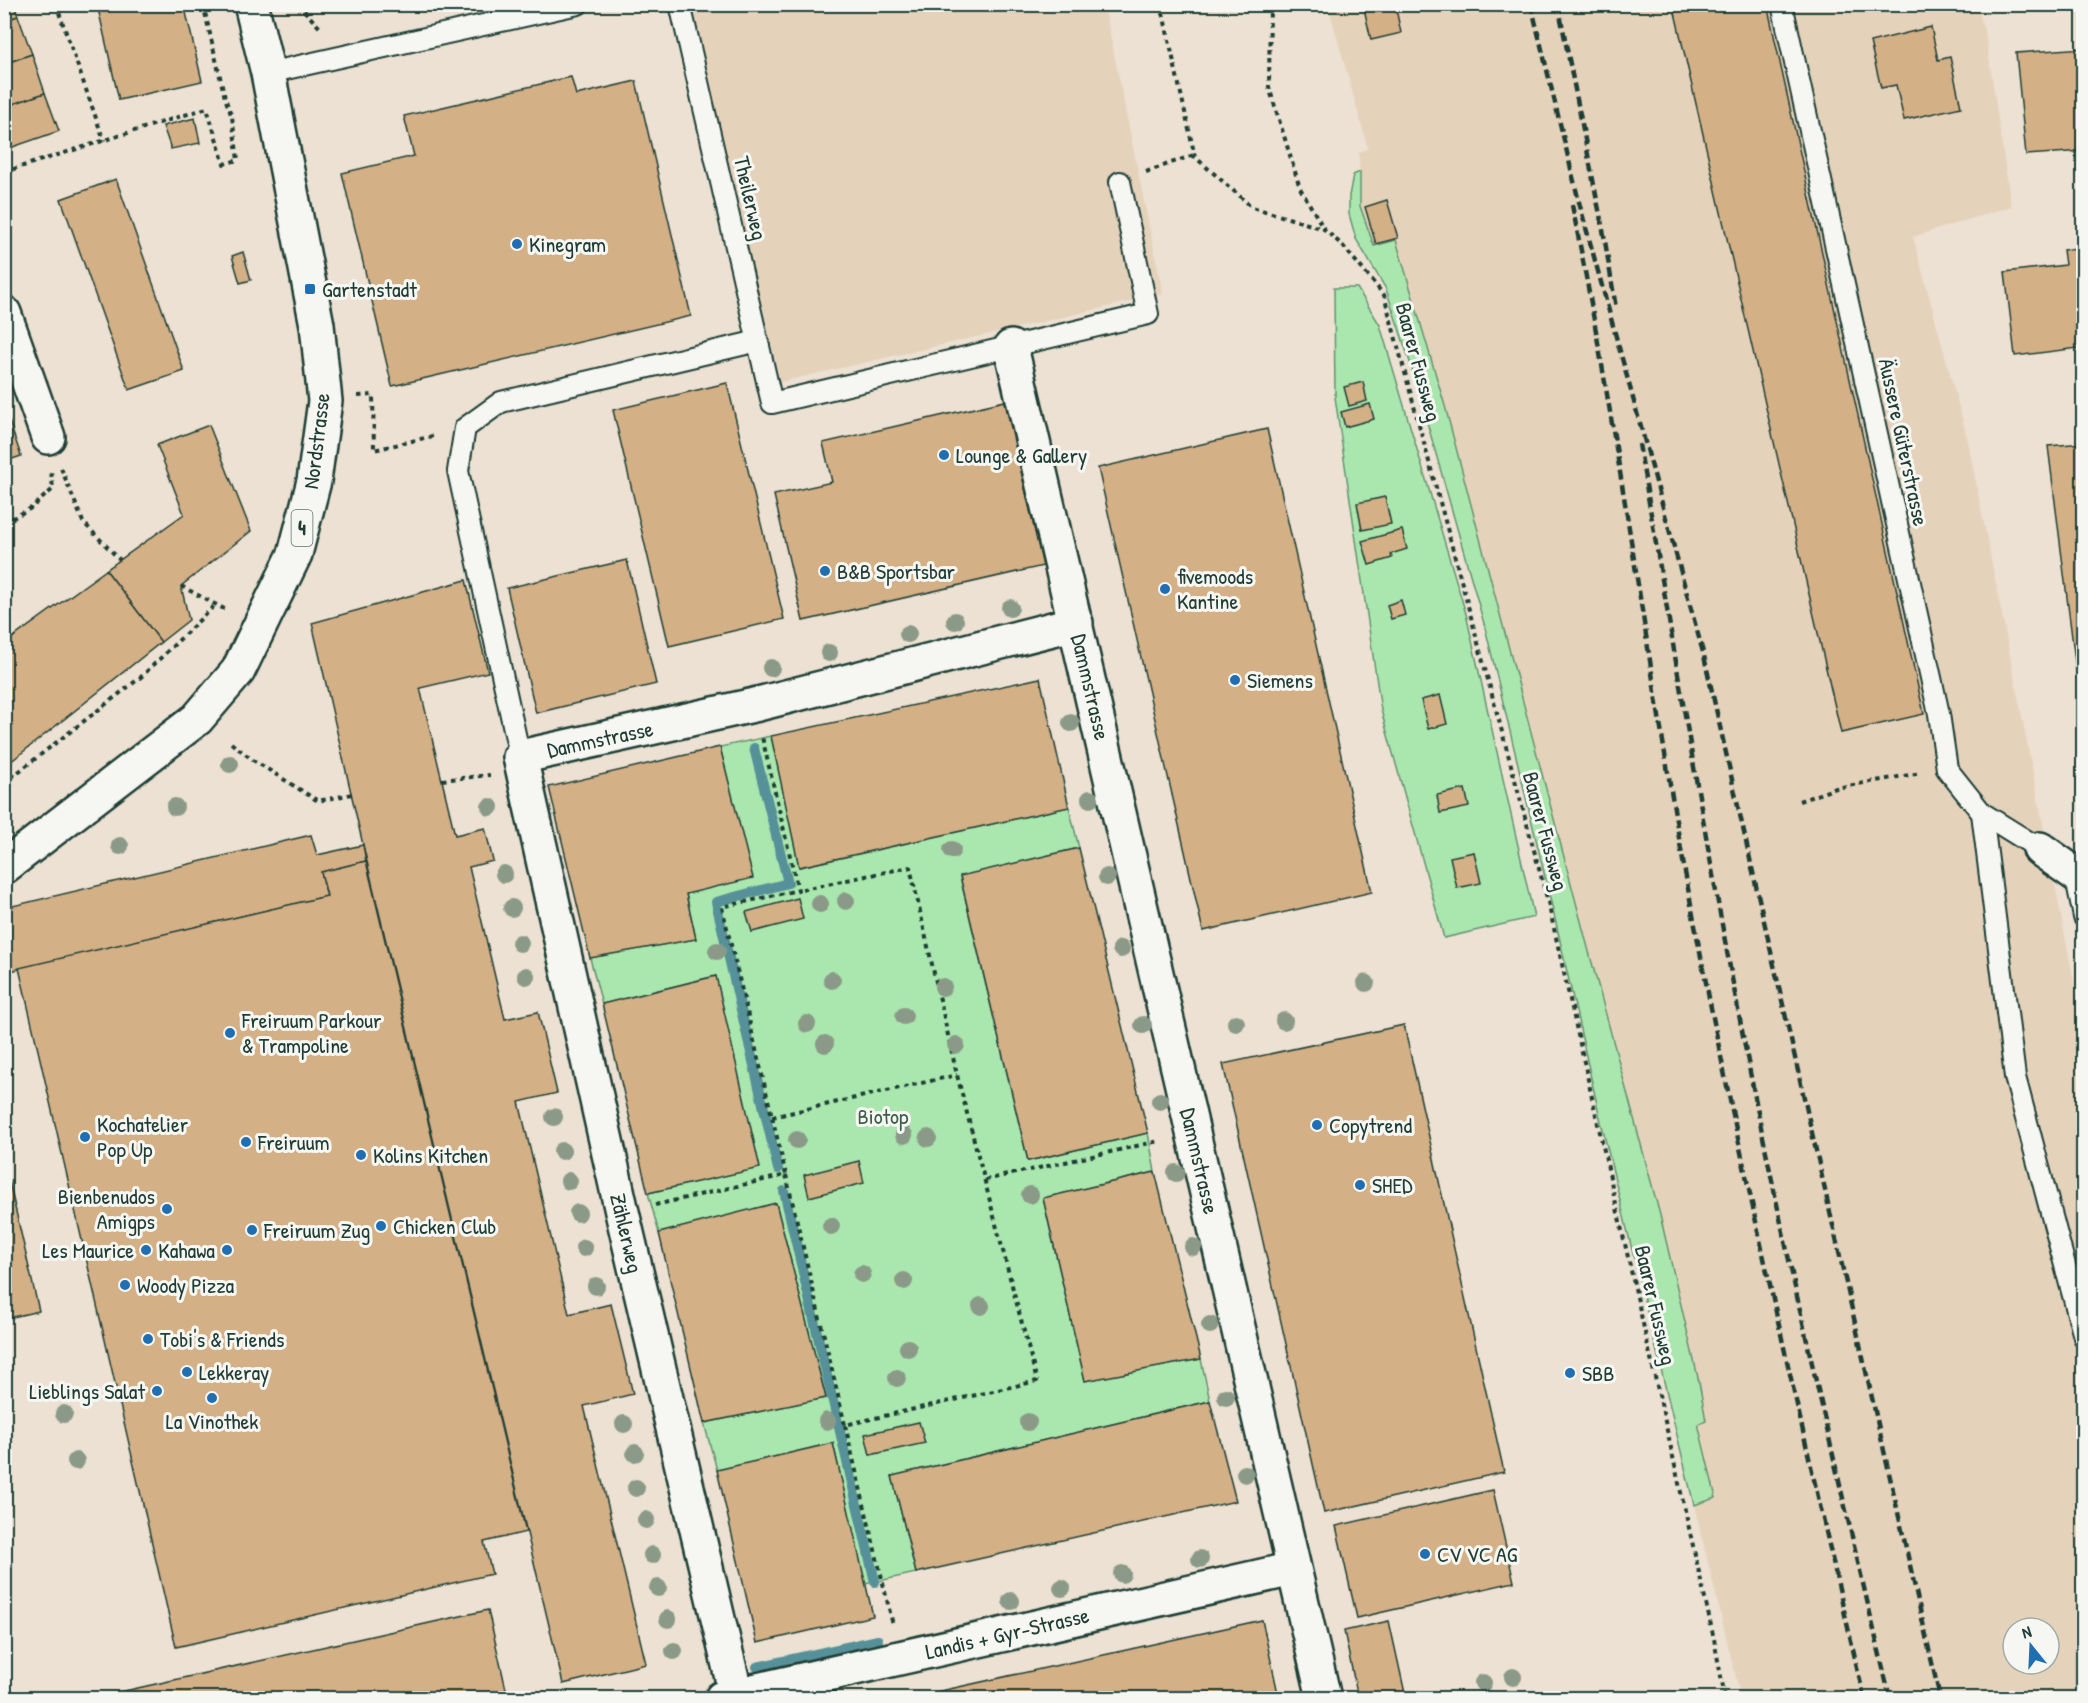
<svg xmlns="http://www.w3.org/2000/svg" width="2088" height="1703" viewBox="0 0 2088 1703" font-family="'Patrick Hand',sans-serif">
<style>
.built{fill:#e5d2bb;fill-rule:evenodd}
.green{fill:#aae7ae;stroke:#649271;stroke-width:1.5}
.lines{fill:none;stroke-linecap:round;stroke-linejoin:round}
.stream{stroke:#579199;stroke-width:10}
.building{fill:#d4b086;stroke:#1f3d34;stroke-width:1.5}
.lane-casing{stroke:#1f3d34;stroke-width:24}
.street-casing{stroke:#1f3d34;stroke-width:38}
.primary-casing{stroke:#1f3d34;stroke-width:38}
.path{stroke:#1f3d34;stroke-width:4;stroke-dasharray:4.5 4.5;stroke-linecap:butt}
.lane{stroke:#f6f6f2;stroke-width:20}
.street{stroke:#f6f6f2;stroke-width:33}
.primary{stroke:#f6f6f2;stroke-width:33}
.rail{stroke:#1f3d34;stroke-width:4.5;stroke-dasharray:9 4.5;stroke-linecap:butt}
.tree{fill:#8b9a88}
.poi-dot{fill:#1f6fb2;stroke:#f6f6f2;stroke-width:2}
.labels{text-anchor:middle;stroke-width:6;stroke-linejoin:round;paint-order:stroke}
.shield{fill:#f6f6f2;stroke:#60746d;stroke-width:1.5}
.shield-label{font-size:21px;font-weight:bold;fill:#1f3d34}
.street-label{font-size:22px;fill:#1f3d34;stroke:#f6f6f2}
.poi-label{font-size:22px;fill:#1f3d34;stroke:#f6f6f2;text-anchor:start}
.park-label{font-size:22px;fill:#3b5f4c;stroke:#f6f6f2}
</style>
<rect width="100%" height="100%" fill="#ece1d2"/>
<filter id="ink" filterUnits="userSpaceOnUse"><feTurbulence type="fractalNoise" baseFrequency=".0167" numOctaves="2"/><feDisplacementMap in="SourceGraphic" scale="12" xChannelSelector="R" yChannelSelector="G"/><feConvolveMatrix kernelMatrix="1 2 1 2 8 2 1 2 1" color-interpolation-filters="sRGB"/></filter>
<g filter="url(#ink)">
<!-- built -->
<g class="built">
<polygon points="692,5 1104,5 1163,294 780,382"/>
<path d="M1328,5H1977L1986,38L2011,206L1913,237L1967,437L2083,1028V1698H1741L1694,1505L1716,1497L1698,1423L1706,1421L1699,1382L1660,1215L1588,948L1445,406L1396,241L1374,246L1360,206L1359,153L1368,148ZM2013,1628H2049V1664H2013Z"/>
</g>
<!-- green -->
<g class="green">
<polygon points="1360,172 1360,206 1374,246 1396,240 1445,406 1588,948 1660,1215 1699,1382 1706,1421 1698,1424 1716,1498 1694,1505 1601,1122 1556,923 1485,627 1410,362 1386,289 1356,239 1349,214 1349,196 1353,175"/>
<polygon points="1334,288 1357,288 1380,325 1466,614 1534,917 1444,938 1381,710 1335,397"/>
<polygon points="771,736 800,867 1069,807 1079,848 960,877 1028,1161 1148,1133 1155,1172 1043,1198 1085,1381 1201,1359 1210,1401 892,1476 916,1573 865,1584 833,1443 717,1470 704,1423 826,1398 776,1204 659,1233 648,1193 759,1167 715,976 602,1004 590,958 696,939 686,894 752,877 720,747"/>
</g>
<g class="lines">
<!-- stream -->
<g class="stream">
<polyline points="754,748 788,883 716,902 778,1169"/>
<polyline points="784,1191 875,1582"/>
<polyline points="757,1667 878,1640"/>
</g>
</g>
<!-- building -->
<g class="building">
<polygon points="4,4 14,4 18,16 4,21"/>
<polygon points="97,4 184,4 202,81 119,100"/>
<polygon points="1363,4 1395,4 1401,33 1371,40"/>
<polygon points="1673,4 1767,4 1924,714 1841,733"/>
<polygon points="18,16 32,54 4,64 4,21"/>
<polygon points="1931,27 1938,60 1950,57 1961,107 1904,120 1896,85 1881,88 1870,42"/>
<polygon points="2084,48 2084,151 2026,155 2016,53"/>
<polygon points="32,54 45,93 4,107 4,64"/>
<polygon points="571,77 576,95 636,81 691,316 392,386 342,173 414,156 404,116"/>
<polygon points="45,93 59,131 4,150 4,107"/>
<polygon points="195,118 200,143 171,149 163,126"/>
<polygon points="116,179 184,371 129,390 61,199"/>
<polygon points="1387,200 1398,238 1376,244 1365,207"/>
<polygon points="2084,247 2084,366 2080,367 2078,348 2015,356 2005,272 2065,265 2063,250"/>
<polygon points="243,252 251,280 240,283 232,256"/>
<polygon points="1363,382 1367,401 1349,406 1344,387"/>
<polygon points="727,383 784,619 669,646 613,410"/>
<polygon points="1005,401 1043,566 803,621 774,495 832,482 823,443"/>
<polygon points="1370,404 1374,419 1345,427 1341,412"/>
<polygon points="4,406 9,421 4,422"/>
<polygon points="9,421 21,456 4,462 4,422"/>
<polygon points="209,425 251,531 181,586 189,620 161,642 106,570 184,514 157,445"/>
<polygon points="1267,429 1372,892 1203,931 1098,468"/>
<polygon points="2084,443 2084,708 2081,709 2048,446"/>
<polygon points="1385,497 1391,524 1362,530 1357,503"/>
<polygon points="1402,530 1407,549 1391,554 1392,558 1369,565 1362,541"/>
<polygon points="627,560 656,684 536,713 507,588"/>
<polygon points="106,570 161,642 4,767 4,644"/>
<polygon points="466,580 488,672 420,688 455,835 485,828 493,861 469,867 505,1019 538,1012 557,1093 519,1102 569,1314 611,1304 633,1394 584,1406 646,1664 563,1684 363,845 312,623"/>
<polygon points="1401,600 1405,615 1391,619 1387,605"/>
<polygon points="1040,678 1069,807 799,867 771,736"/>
<polygon points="1440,695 1447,724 1428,729 1421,700"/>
<polygon points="720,747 753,878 686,894 696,939 590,958 549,787"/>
<polygon points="1465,789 1469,807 1440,813 1437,795"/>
<polygon points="311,835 317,855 363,845 366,861 321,872 327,896 10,971 4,941 4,908"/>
<polygon points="1079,848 1148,1133 1028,1161 960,876"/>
<polygon points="1474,852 1481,883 1457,888 1450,857"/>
<polygon points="366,861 526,1532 484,1542 492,1574 176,1647 19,968 327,896 321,872"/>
<polygon points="798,898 803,919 752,932 746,912"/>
<polygon points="716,976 760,1168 648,1193 602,1004"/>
<polygon points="1404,1025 1504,1472 1324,1513 1223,1064"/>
<polygon points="859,1161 864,1183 809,1197 804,1175"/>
<polygon points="1155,1172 1201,1359 1085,1381 1043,1198"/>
<polygon points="8,1177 39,1311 4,1319 4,1178"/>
<polygon points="776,1203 826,1398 704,1423 659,1233"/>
<polygon points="1210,1401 1236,1501 916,1573 892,1476"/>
<polygon points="919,1422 925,1443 870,1455 865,1434"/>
<polygon points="833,1443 873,1616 757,1643 717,1470"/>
<polygon points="1493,1490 1514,1582 1357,1618 1336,1526"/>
<polygon points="488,1610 508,1698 93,1698"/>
<polygon points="1262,1620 1279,1698 909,1698"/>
<polygon points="1389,1621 1406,1698 1358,1698 1344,1631"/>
</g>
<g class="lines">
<!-- lane casing -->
<g class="lane-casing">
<g id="lane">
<polyline points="680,4 772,403 1148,314 1120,182"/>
<polyline points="1782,4 1939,714 1947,769 1982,813 2040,849"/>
<polyline points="268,73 578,4"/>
<polyline points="520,757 458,471 465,428 501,402 758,341"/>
<polyline points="1982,813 2015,1077 2084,1337"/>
<polyline points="2078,872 2075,873 2084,917"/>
</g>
</g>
<!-- street casing -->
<g class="street-casing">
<g id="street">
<polyline points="4,313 48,437"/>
<polyline points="1011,347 1324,1698"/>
<polyline points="2040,849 2084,880"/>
<polyline points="736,1695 622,1212 520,757 754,705 1076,623"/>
<polyline points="722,1698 1293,1569"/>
</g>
</g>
<!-- primary casing -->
<g class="primary-casing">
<polyline id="primary" points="4,867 197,719 238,671 295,554 314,481 325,401 317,325 268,73 251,4"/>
</g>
<!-- path -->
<g class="path">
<polyline points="56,4 104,141"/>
<polyline points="298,4 322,30"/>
<polyline points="1161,4 1195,157 1252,207 1324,229"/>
<polyline points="1270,4 1269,87 1300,188 1324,229 1343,246 1384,295 1548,902 1714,1639 1725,1698"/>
<polyline points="4,172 207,108 224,164 238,160 232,117 225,98 203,4"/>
<polyline points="1146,172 1194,155"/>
<polyline points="358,396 373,395 374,450 437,435"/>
<polyline points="61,468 83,522 120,560"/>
<polyline points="4,523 31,508 53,489 51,471"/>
<polyline points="181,586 228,611"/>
<polyline points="231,743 253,760 318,801 352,794"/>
<polyline points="442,780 490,775"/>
<polyline points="4,783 141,677 216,604"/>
<polyline points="1799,801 1836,788 1921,773"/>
<polyline points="772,1117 957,1075"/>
<polyline points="786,1175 845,1425 1037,1381 957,1075 910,867 798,890"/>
<polyline points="985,1180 1159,1141"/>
<polyline points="655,1205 786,1175 722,907 798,890 762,737"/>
<polyline points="845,1425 893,1625"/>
</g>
<!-- lane -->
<use href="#lane" class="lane"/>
<!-- street -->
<use href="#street" class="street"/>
<!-- primary -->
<use href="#primary" class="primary"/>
<!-- rail -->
<g class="rail">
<polyline points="1531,4 1580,206 1704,656 1940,1698"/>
<polyline points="1558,4 1604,235 1616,308"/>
<path d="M1572,205C1616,422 1645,643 1683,861C1734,1142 1801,1420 1864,1698"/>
<path d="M1639,444C1672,636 1703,829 1740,1020C1783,1248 1837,1473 1890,1698"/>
</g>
</g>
<!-- trees -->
<g class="tree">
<circle cx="1010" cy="608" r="9"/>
<circle cx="955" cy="621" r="9"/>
<circle cx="908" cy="634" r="9"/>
<circle cx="829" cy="653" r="9"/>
<circle cx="771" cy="668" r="9"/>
<circle cx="1071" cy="723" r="9"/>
<circle cx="230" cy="764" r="9"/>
<circle cx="1090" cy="799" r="9"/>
<circle cx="175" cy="807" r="9"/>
<circle cx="490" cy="807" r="9"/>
<circle cx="120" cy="846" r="9"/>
<circle cx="952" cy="850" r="9"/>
<circle cx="504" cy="874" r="9"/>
<circle cx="1107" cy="877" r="9"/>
<circle cx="846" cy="901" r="9"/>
<circle cx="820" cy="904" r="9"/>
<circle cx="512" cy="908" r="9"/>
<circle cx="520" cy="943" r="9"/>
<circle cx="1121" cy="949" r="9"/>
<circle cx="717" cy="951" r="9"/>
<circle cx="526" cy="976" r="9"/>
<circle cx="832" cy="980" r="9"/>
<circle cx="1366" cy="983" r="9"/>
<circle cx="943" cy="987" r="9"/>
<circle cx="904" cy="1016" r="9"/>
<circle cx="1284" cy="1021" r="9"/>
<circle cx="1236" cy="1023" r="9"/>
<circle cx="807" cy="1024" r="9"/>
<circle cx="1143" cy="1025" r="9"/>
<circle cx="825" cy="1044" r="9"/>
<circle cx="956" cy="1045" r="9"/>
<circle cx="1160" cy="1101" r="9"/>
<circle cx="554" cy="1117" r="9"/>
<circle cx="904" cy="1135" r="9"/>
<circle cx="928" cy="1138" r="9"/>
<circle cx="797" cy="1140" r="9"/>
<circle cx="562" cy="1151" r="9"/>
<circle cx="1176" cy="1173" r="9"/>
<circle cx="569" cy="1181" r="9"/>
<circle cx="1030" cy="1195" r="9"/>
<circle cx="578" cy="1213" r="9"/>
<circle cx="831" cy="1226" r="9"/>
<circle cx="1193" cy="1247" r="9"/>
<circle cx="584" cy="1248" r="9"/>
<circle cx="862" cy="1274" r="9"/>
<circle cx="904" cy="1281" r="9"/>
<circle cx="596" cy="1286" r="9"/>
<circle cx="981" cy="1306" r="9"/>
<circle cx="1210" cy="1325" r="9"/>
<circle cx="908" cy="1348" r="9"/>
<circle cx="897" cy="1378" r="9"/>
<circle cx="1226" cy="1397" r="9"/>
<circle cx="64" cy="1414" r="9"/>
<circle cx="827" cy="1421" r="9"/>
<circle cx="1028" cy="1422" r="9"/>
<circle cx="624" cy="1424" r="9"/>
<circle cx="635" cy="1453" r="9"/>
<circle cx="76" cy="1461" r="9"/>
<circle cx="1245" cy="1474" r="9"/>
<circle cx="636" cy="1488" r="9"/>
<circle cx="646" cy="1520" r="9"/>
<circle cx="652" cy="1555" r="9"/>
<circle cx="1200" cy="1559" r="9"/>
<circle cx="1122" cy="1574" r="9"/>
<circle cx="658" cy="1588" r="9"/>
<circle cx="1062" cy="1588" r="9"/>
<circle cx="1011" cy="1601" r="9"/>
<circle cx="668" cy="1619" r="9"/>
<circle cx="674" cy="1651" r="9"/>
<circle cx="1513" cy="1677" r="9"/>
<circle cx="1483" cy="1683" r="9"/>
</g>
</g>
<!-- markers -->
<g class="poi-dot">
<circle cx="517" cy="244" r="6"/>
<rect x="304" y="283" width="12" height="12" rx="3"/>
<circle cx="944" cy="455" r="6"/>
<circle cx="825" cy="571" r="6"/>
<circle cx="1165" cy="589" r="6"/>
<circle cx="1235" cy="680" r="6"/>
<circle cx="230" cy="1033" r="6"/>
<circle cx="1317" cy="1125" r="6"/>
<circle cx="85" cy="1137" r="6"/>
<circle cx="246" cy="1142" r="6"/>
<circle cx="361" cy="1155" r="6"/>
<circle cx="1360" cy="1185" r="6"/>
<circle cx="167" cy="1209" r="6"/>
<circle cx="381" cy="1226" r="6"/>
<circle cx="252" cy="1230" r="6"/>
<circle cx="146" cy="1250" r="6"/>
<circle cx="227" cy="1250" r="6"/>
<circle cx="125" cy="1285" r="6"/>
<circle cx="148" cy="1339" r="6"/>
<circle cx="187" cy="1372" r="6"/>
<circle cx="1570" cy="1373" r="6"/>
<circle cx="157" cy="1391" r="6"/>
<circle cx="212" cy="1398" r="6"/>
<circle cx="1425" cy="1554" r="6"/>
</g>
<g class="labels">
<!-- shield labels -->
<rect class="shield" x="291.5" y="510" width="21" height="36" rx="4.5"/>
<g class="shield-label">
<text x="302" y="535">4</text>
</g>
<!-- street labels -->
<g class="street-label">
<text transform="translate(751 198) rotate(77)" y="8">Theilerweg</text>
<text transform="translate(1419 362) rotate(75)" y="8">Baarer Fussweg</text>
<text transform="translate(316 441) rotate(-83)" y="8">Nordstrasse</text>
<text transform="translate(1904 442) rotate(78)" y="8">Äussere Güterstrasse</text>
<text transform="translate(1091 687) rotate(77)" y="8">Dammstrasse</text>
<text transform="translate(600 739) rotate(-12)" y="8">Dammstrasse</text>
<text transform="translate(1546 831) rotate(75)" y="8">Baarer Fussweg</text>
<text transform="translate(1200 1161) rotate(77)" y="8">Dammstrasse</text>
<text transform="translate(627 1233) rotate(77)" y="8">Zählerweg</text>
<text transform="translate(1656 1305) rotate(77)" y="8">Baarer Fussweg</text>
<text transform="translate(1007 1633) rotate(-13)" y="8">Landis + Gyr-Strasse</text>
</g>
<!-- poi labels -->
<g class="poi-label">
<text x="529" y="252">Kinegram</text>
<text x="322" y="297">Gartenstadt</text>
<text x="956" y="463">Lounge &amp; Gallery</text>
<text x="837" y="579">B&amp;B Sportsbar</text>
<text x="1177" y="584">fivemoods<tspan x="1177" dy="25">Kantine</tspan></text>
<text x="1247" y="688">Siemens</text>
<text x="242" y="1028">Freiruum Parkour<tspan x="242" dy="25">&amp; Trampoline</tspan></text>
<text x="97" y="1132">Kochatelier<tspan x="97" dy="25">Pop Up</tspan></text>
<text x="1329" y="1133">Copytrend</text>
<text x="258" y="1150">Freiruum</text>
<text x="373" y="1163">Kolins Kitchen</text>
<text x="1372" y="1193">SHED</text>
<text x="155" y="1204" text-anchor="end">Bienbenudos<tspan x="155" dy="25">Amigps</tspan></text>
<text x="393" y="1234">Chicken Club</text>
<text x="264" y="1238">Freiruum Zug</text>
<text x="134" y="1258" text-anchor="end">Les Maurice</text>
<text x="215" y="1258" text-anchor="end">Kahawa</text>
<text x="137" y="1293">Woody Pizza</text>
<text x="160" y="1347">Tobi's &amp; Friends</text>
<text x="199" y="1380">Lekkeray</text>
<text x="1582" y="1381">SBB</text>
<text x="145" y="1399" text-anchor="end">Lieblings Salat</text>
<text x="212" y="1429" text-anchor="middle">La Vinothek</text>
<text x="1437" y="1562">CV VC AG</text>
</g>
<!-- park labels -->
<g class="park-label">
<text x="883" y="1124">Biotop</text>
</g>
</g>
<!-- margin -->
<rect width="2088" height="1703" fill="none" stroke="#f6f6f2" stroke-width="24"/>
<rect x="12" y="12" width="2064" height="1679" fill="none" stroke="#1f3d34" stroke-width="2" filter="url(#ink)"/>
<!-- north arrow -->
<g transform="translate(2031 1646) rotate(342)"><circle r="28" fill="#f6f6f2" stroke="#a0aca6" stroke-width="1.5"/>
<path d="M0-4.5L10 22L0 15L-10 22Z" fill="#1f6fb2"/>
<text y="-9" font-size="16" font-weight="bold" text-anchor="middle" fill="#1f3d34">N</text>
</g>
</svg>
